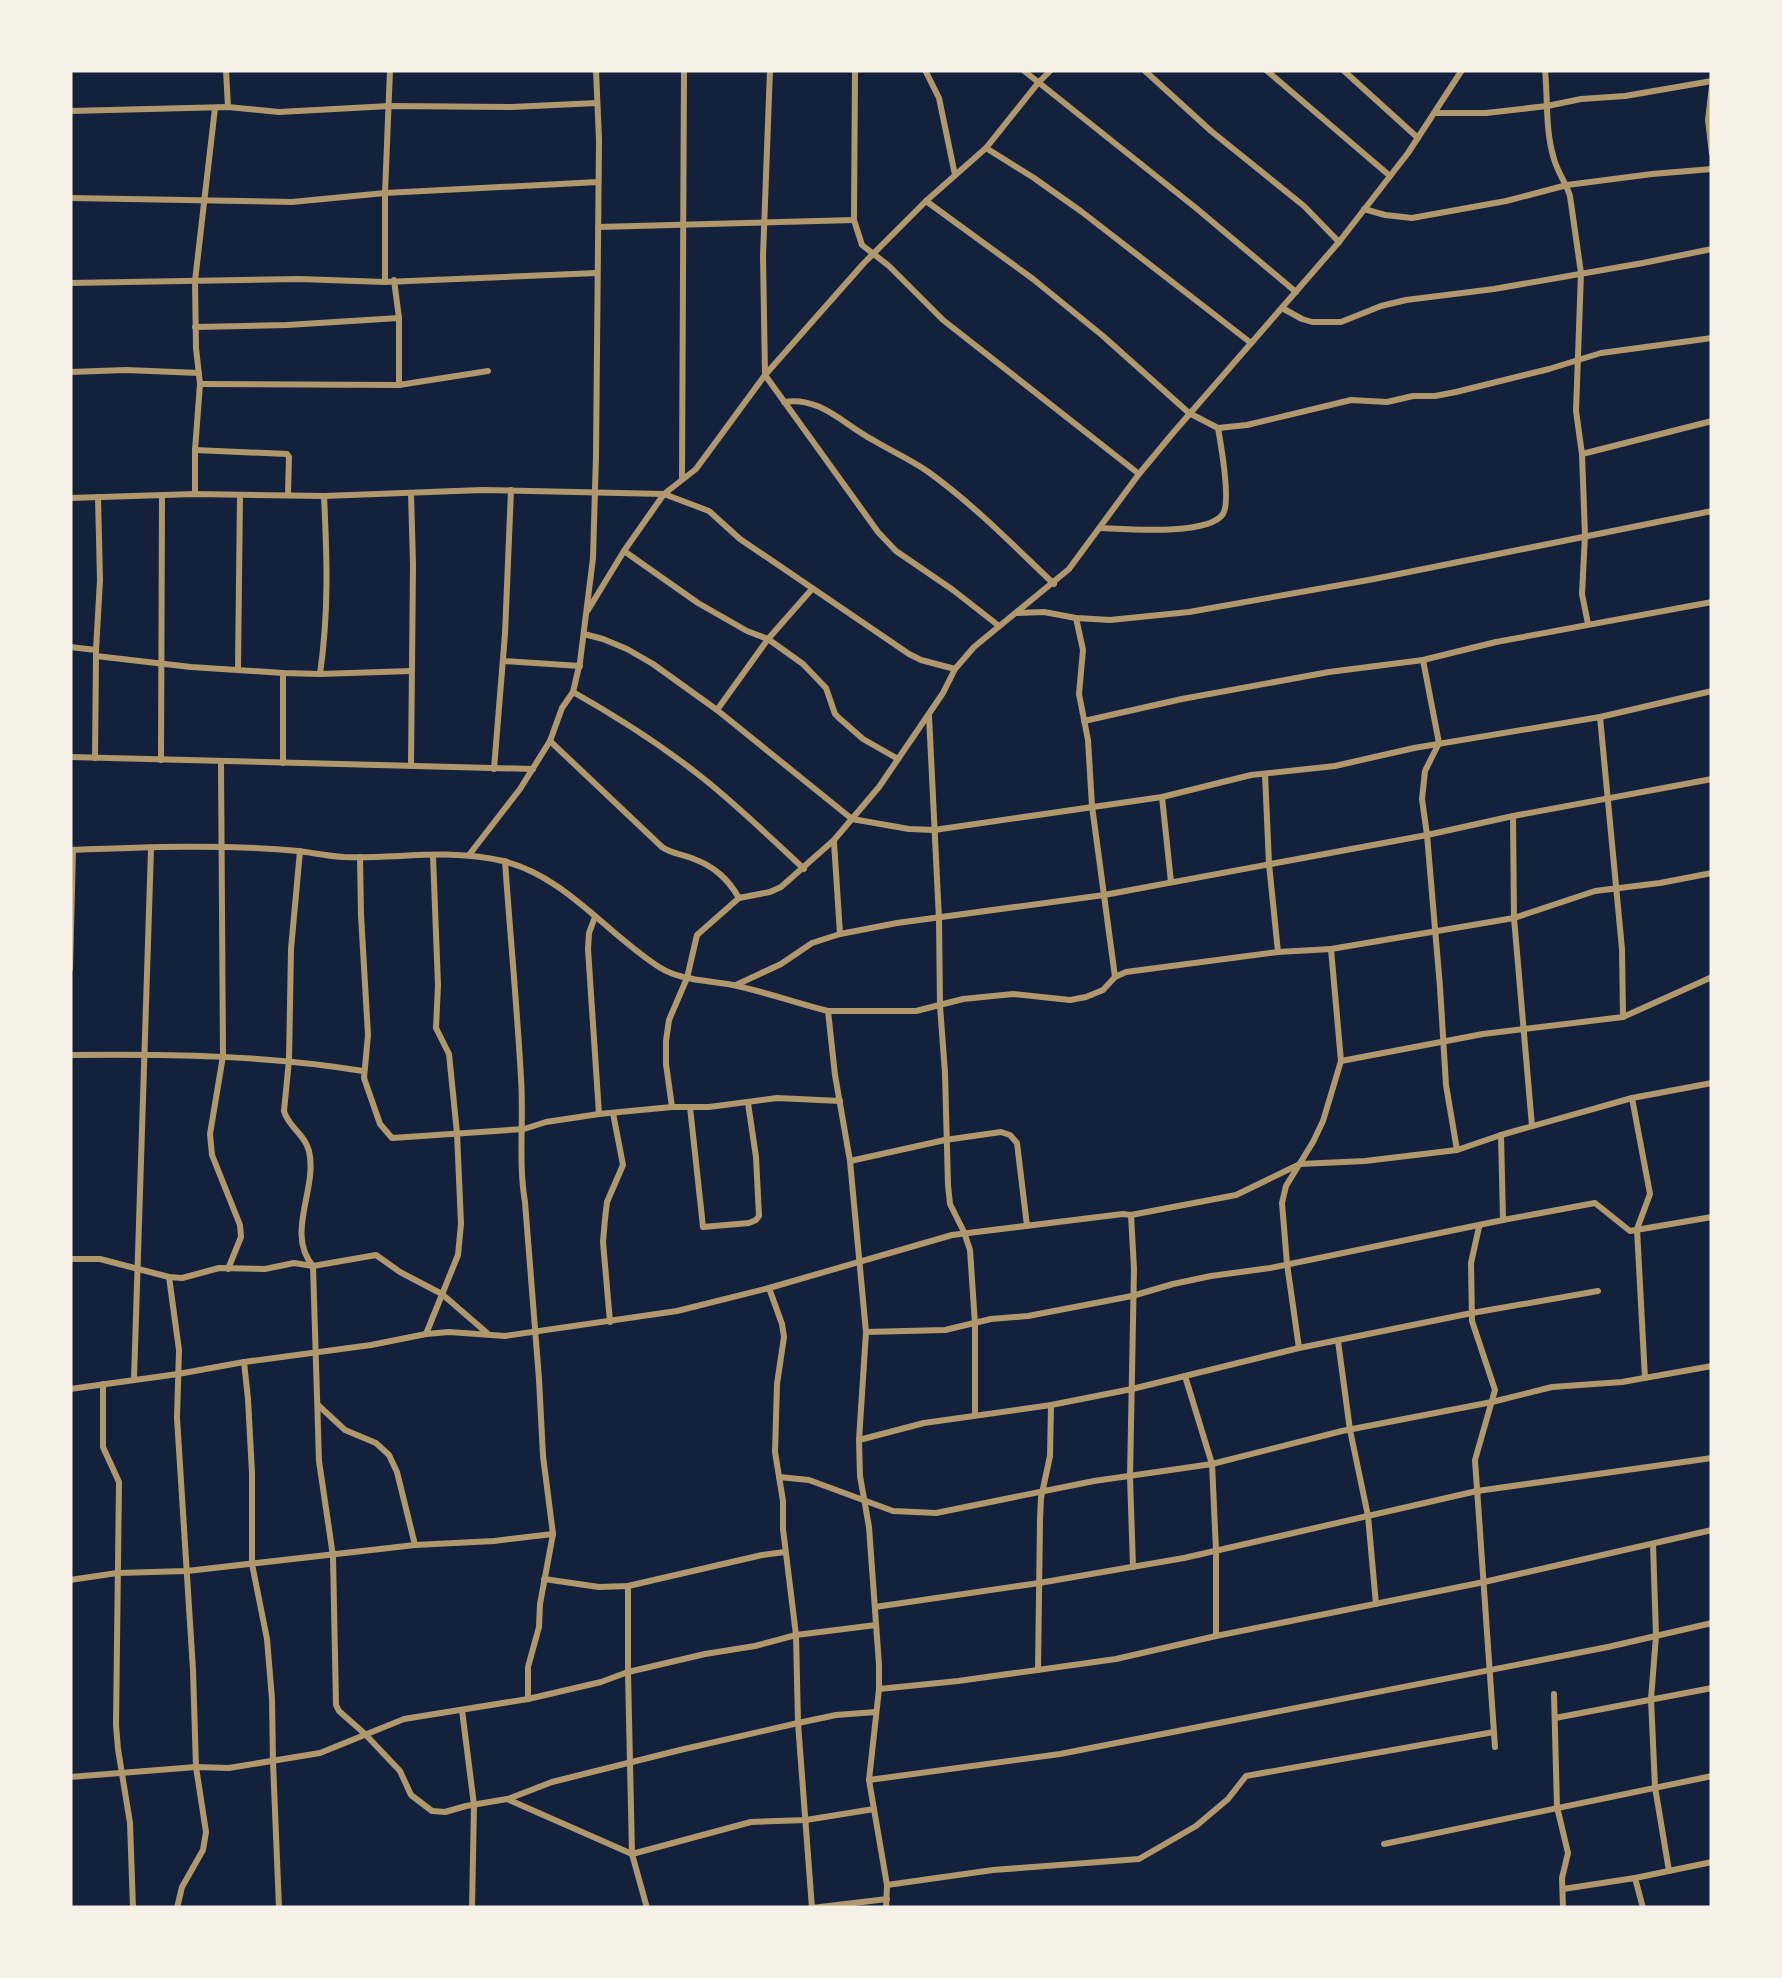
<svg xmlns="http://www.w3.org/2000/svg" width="1782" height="1978" viewBox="0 0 1782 1978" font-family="'Golos Text',sans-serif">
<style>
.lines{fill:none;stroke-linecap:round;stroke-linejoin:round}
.minor{stroke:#b1986c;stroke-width:6}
</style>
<rect width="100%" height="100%" fill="#14213d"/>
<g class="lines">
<!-- minor -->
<g class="minor">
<polyline points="226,70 228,107"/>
<polyline points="770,70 763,256 765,375 878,532 896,551 953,590 999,626"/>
<polyline points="855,70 854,220 862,245 889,266 943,320 1139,474"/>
<polyline points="925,70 939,98 955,175"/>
<polyline points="1023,70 1196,208 1296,292"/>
<polyline points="1144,70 1211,131 1304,206 1339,242"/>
<polyline points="1266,70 1390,176"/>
<polyline points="1343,70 1418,138"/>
<path d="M1545,70C1548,100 1545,130 1554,159C1558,173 1566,183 1570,196L1581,273L1576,411L1582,454L1585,535L1582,594L1588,624"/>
<polyline points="1712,86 1708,120 1712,154"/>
<polyline points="70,111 228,107 279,112 390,106 512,107 597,103"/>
<polyline points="1435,113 1486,113 1547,106 1581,99 1625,96 1712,81"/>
<polyline points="986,148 1034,178 1082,212 1251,343"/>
<polyline points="70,198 292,202 385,193 598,182"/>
<path d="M926,201L1033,279L1103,336L1189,413L1218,428C1221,445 1231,501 1223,514C1208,536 1126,529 1101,528"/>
<polyline points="1364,209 1385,215 1412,218 1506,201 1567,185 1652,174 1712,169"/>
<polyline points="598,227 854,220"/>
<polyline points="385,282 385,193 390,70"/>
<polyline points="70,283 299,279 385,282 597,273"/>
<polyline points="1282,308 1302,319 1312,322 1341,322 1381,306 1406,300 1494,289 1643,263 1712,249"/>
<polyline points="195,327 287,325 399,318"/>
<polyline points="70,372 126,370 199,373"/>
<polyline points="200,384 399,385 399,318 394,280"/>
<polyline points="399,385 488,371"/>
<path d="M784,402C820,396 843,424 873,440C891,451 910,459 927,471C972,503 1013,545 1054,584"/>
<polyline points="1218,428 1247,425 1351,400 1387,402 1413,396 1435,396 1456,392 1549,369 1601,353 1712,338"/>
<polyline points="195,450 287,454 289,457 288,494"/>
<polyline points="1582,454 1712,421"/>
<polyline points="682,479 684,70"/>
<polyline points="411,493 413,564 411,766"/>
<polyline points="195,494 195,450 200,384 196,348 195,281 215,108"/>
<polyline points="70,498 195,494 324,496 482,490 664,494 709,511 740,539 909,654 921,660 955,669"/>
<polyline points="624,551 698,603 747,631 768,639 803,664 826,688 835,714 839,718 863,739 898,759"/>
<polyline points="588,610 624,551 664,494 696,469 765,375 864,263 926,201 986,148 1038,83 1051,70"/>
<polyline points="1017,613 1044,612 1076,618 1110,620 1189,612 1374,579 1712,511"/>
<polyline points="1076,618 1083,650 1079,694 1088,740 1092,806 1115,977"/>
<polyline points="584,634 603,639 627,649 653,664 717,710 852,819 909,829 934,830 1162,797 1251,775 1335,766 1414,748 1600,717 1712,691"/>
<polyline points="70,647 96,650 96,656 191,667 283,673 320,674 411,671"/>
<polyline points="96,650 100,580 98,497"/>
<polyline points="1423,660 1439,743 1425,771 1422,799 1427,835 1440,987 1446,1085 1457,1150"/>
<polyline points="503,661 580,666"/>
<polyline points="238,668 240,495"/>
<path d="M320,674C329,611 327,558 324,496"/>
<path d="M573,692C619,718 663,746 704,779C739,807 771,838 804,869"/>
<polyline points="717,710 768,639 812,589"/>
<polyline points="929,716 939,919 940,1006 945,1073 948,1185 950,1204 964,1232 970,1250 975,1324 975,1414"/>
<polyline points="1600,717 1622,949 1623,1017"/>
<polyline points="1084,721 1182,699 1329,672 1423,660 1496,642 1712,602"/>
<path d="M550,741L662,847C672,854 683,854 694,859C715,867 728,879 739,898"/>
<polyline points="70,757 533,769"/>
<polyline points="95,758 96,656"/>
<polyline points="161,760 162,495"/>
<polyline points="221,763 223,1056 210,1134 212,1155 240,1225 241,1237 228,1269"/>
<polyline points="283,763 283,673"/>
<polyline points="494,769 505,634 511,490"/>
<polyline points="1265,774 1269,864 1278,952"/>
<polyline points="1162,797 1171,882"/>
<polyline points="1513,816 1514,918 1532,1126"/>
<polyline points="834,842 840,934"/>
<path d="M70,850C145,847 223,844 298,851C314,853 328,856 344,857C396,859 451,848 503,861C565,876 607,934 659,967C681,981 708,980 733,985C765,992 797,1003 828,1011H916L963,999L1013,994L1070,1000L1086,997L1103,990L1115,977L1126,972L1278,952L1331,949L1514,918L1595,891L1660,883L1712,873"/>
<path d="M300,851L291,949L289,1060L284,1111C288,1127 305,1134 309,1151C318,1189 285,1233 313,1266L319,1461L333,1556L336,1705L339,1711L365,1734L400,1771L411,1795L432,1811L445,1812L466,1806L507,1799L632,1854L647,1908"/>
<polyline points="469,855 520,789 550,741 562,708 573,692 580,662 593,558 596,456 599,140 596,70"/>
<polyline points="360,857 361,915 368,1035 364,1078 380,1124 392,1138 524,1129 546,1122 599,1114 672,1107 709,1107 777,1098 840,1101"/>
<path d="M505,861C510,933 517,1006 521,1078C524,1120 518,1161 525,1202L539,1379L543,1456L553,1534L540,1604L539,1627L528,1667V1699"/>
<polyline points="595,917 589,933 588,949 599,1114"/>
<polyline points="70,969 73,850"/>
<polyline points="736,985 781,964 812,943 840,934 897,923 1104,895 1427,835 1513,816 1712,779"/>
<polyline points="828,1011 835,1075 850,1161 866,1332 859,1440 860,1476 869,1527 879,1665 879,1689 869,1780 887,1885 886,1908"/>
<path d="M70,1055C168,1054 266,1055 363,1071"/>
<polyline points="1341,1061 1483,1034 1623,1017 1712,977"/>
<polyline points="1632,1098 1650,1194 1637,1229 1645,1378"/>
<polyline points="672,1107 666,1064 666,1041 669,1020 687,978 697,935 739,898 770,892 781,887 834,840 879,787 943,693 955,669 974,647 1069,569 1139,474 1173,433 1339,242 1408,153 1462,70"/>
<polyline points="690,1107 703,1227 749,1223 756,1220 759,1216 756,1157 748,1103"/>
<polyline points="1501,1135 1503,1220"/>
<polyline points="850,1161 945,1140 1001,1132 1010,1135 1017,1143 1027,1226"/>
<polyline points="1131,1215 1236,1195 1300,1164 1365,1161 1457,1150 1501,1135 1632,1098 1712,1083"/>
<polyline points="1479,1227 1471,1263 1472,1321 1495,1390 1475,1460 1495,1747"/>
<polyline points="70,1259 100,1259 169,1277 182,1278 219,1268 265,1269 294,1263 313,1266 376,1255 400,1272 442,1294 487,1333"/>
<polyline points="169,1277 179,1350 177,1418 193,1670 196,1767 206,1832 203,1850 182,1887 177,1908"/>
<polyline points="769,1288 782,1324 784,1337 777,1384 775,1452 783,1501 783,1529 796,1635 798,1723 812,1908"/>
<polyline points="610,1322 603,1242 605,1219 607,1202 623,1165 613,1113"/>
<polyline points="866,1332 945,1330 991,1319 1028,1316 1132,1296 1173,1284 1211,1276 1270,1268 1503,1220 1595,1203 1630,1231 1712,1217"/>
<polyline points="426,1334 458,1255 461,1224 457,1133 449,1054 436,1028 438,985 433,856"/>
<polyline points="1338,1341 1350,1430 1368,1516 1376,1604"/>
<polyline points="1299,1348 1287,1264 1282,1203 1286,1186 1313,1142 1323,1121 1341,1061 1331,949"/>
<polyline points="244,1362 248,1399 252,1473 252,1564 267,1639 272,1699 273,1762 279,1908"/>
<polyline points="1185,1376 1212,1464 1216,1550 1216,1636"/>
<polyline points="134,1379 151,849"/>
<polyline points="103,1384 103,1447 119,1482 116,1725 118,1749 130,1823 133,1908"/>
<polyline points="70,1389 178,1374 244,1362 371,1345 426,1334 449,1332 505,1336 677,1311 769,1288 952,1235 1123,1214 1131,1215 1134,1269 1130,1477 1133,1567"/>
<polyline points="318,1405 345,1430 376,1443 389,1455 397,1472 415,1545"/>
<polyline points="859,1440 924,1423 1051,1405 1132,1389 1299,1348 1472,1313 1598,1291"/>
<polyline points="779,1477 809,1480 893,1511 936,1513 1094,1481 1212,1464 1342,1431 1492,1402 1552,1387 1622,1382 1712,1366"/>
<polyline points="1653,1544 1656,1636 1651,1699 1655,1787 1669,1871"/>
<polyline points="544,1579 599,1587 628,1586 762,1555 785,1552"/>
<polyline points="70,1580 117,1573 187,1571 415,1545 494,1541 553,1534"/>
<polyline points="628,1586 628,1672 632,1854 751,1822 806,1820 874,1809"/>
<polyline points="875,1607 1039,1583 1184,1558 1477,1491 1712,1458"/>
<polyline points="1038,1670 1040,1520 1041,1498 1050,1456 1051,1405"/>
<polyline points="879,1689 958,1681 1116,1659 1216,1636 1484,1582 1712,1530"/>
<polyline points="1554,1694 1557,1807 1568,1853 1562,1878 1563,1908"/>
<polyline points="462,1710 474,1805 472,1908"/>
<polyline points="1555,1718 1712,1688"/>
<polyline points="70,1777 196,1767 229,1768 320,1753 404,1719 528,1699 601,1682 628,1672 705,1654 755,1646 796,1635 876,1625"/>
<polyline points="869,1780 1060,1754 1608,1647 1712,1623"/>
<polyline points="508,1799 552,1782 680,1750 798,1723 836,1715 876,1712"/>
<polyline points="1384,1844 1712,1776"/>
<polyline points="1635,1878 1643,1908"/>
<polyline points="887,1885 993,1870 1139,1859 1196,1826 1228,1799 1246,1776 1494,1732"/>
<polyline points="1563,1889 1635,1878 1712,1862"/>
<polyline points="812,1908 887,1899"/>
</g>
</g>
<!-- border -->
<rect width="1782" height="1978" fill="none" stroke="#f6f1e7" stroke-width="145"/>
</svg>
